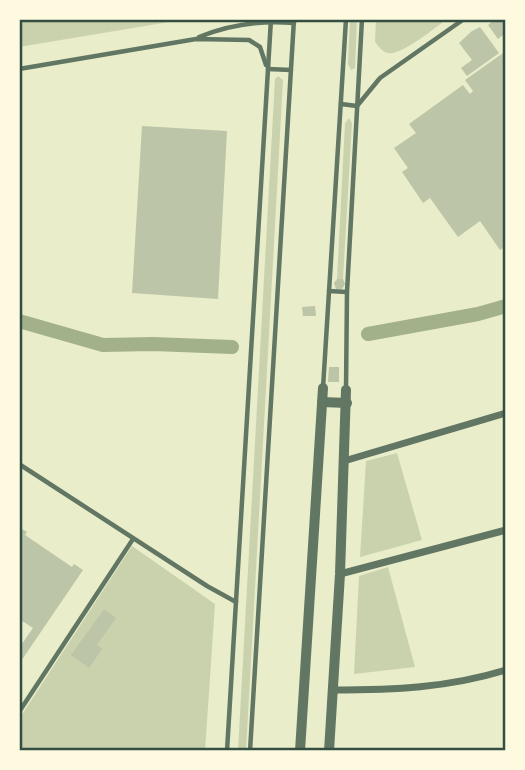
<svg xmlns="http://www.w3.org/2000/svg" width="525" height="770" viewBox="0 0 525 770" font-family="Merriweather,serif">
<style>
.green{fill:#cad2ad}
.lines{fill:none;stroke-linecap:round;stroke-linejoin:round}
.canal{stroke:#a3b18a;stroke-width:14}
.building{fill:#bcc5a7}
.service{stroke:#617663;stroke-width:4.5}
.minor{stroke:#617663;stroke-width:7}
.tertiary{stroke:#617663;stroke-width:10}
.neatline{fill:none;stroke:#344e41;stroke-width:2.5}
</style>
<rect width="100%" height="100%" fill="#e9edc9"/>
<!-- green -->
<g class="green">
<polygon points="19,19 187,19 19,47"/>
<polygon points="350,19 357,19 355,68 351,70 348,64"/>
<path d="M376,19H447C436,27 401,56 388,53C383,52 378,46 375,42Z"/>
<polygon points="278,76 283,80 246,751 238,751 275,79"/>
<polygon points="349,118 352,123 343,279 337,279 345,123"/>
<polygon points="397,453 422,540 360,557 366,461"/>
<polygon points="132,546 215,604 205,751 19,751 19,719"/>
<polygon points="388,567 415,667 354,674 359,576"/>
</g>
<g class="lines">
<!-- canal -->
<g class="canal">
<polyline points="19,321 103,345 153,344 232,347"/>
<polyline points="368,334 478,314 506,306"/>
</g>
</g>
<!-- building -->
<g class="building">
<polygon points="495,19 506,19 506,33 498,39 488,25"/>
<polygon points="480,27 499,53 467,76 461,68 472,60 459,43 472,31"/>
<polygon points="506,51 506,246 500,250 480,221 458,237 430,198 423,203 402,172 408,168 394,148 416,133 409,124 463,85 470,94 473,91 465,80"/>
<polygon points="142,126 227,131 218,299 132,293"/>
<polygon points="337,279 343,279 345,284 342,289 336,289 334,283"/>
<polygon points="315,306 316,316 303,316 302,307"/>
<polygon points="329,367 339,367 339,382 328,382"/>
<polygon points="19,527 27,532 25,535 72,567 74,564 83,570 19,664 19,648 33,628 19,619"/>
<polygon points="104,609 116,618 97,645 102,649 89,668 71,655"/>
</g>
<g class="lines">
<!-- service -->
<g class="service">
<path d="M199,37C229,25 261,20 294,23"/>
<polyline points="19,69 196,39 249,40 260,47 266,65"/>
<polyline points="268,69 291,70"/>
<polyline points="341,104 357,106 380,78 464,19"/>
<polyline points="329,291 347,292"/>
<polyline points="323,388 346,19"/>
<polyline points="346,389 347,292 362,19"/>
<polyline points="19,464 207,586 236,602"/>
<polyline points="19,712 133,539"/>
<polyline points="227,751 271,19"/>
<polyline points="250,751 294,19"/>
</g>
<!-- minor -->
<g class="minor">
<polyline points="344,461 506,413"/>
<polyline points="340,574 506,530"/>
<path d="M332,690C394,690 447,688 506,670"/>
</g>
<!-- tertiary -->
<g class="tertiary">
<polyline points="322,402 347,403"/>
<polyline points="300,751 323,388"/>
<polyline points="329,751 340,574 346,390"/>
</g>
</g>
<!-- border -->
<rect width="525" height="770" fill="none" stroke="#fefae0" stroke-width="42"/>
<rect x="21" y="21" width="483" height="728" class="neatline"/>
</svg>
